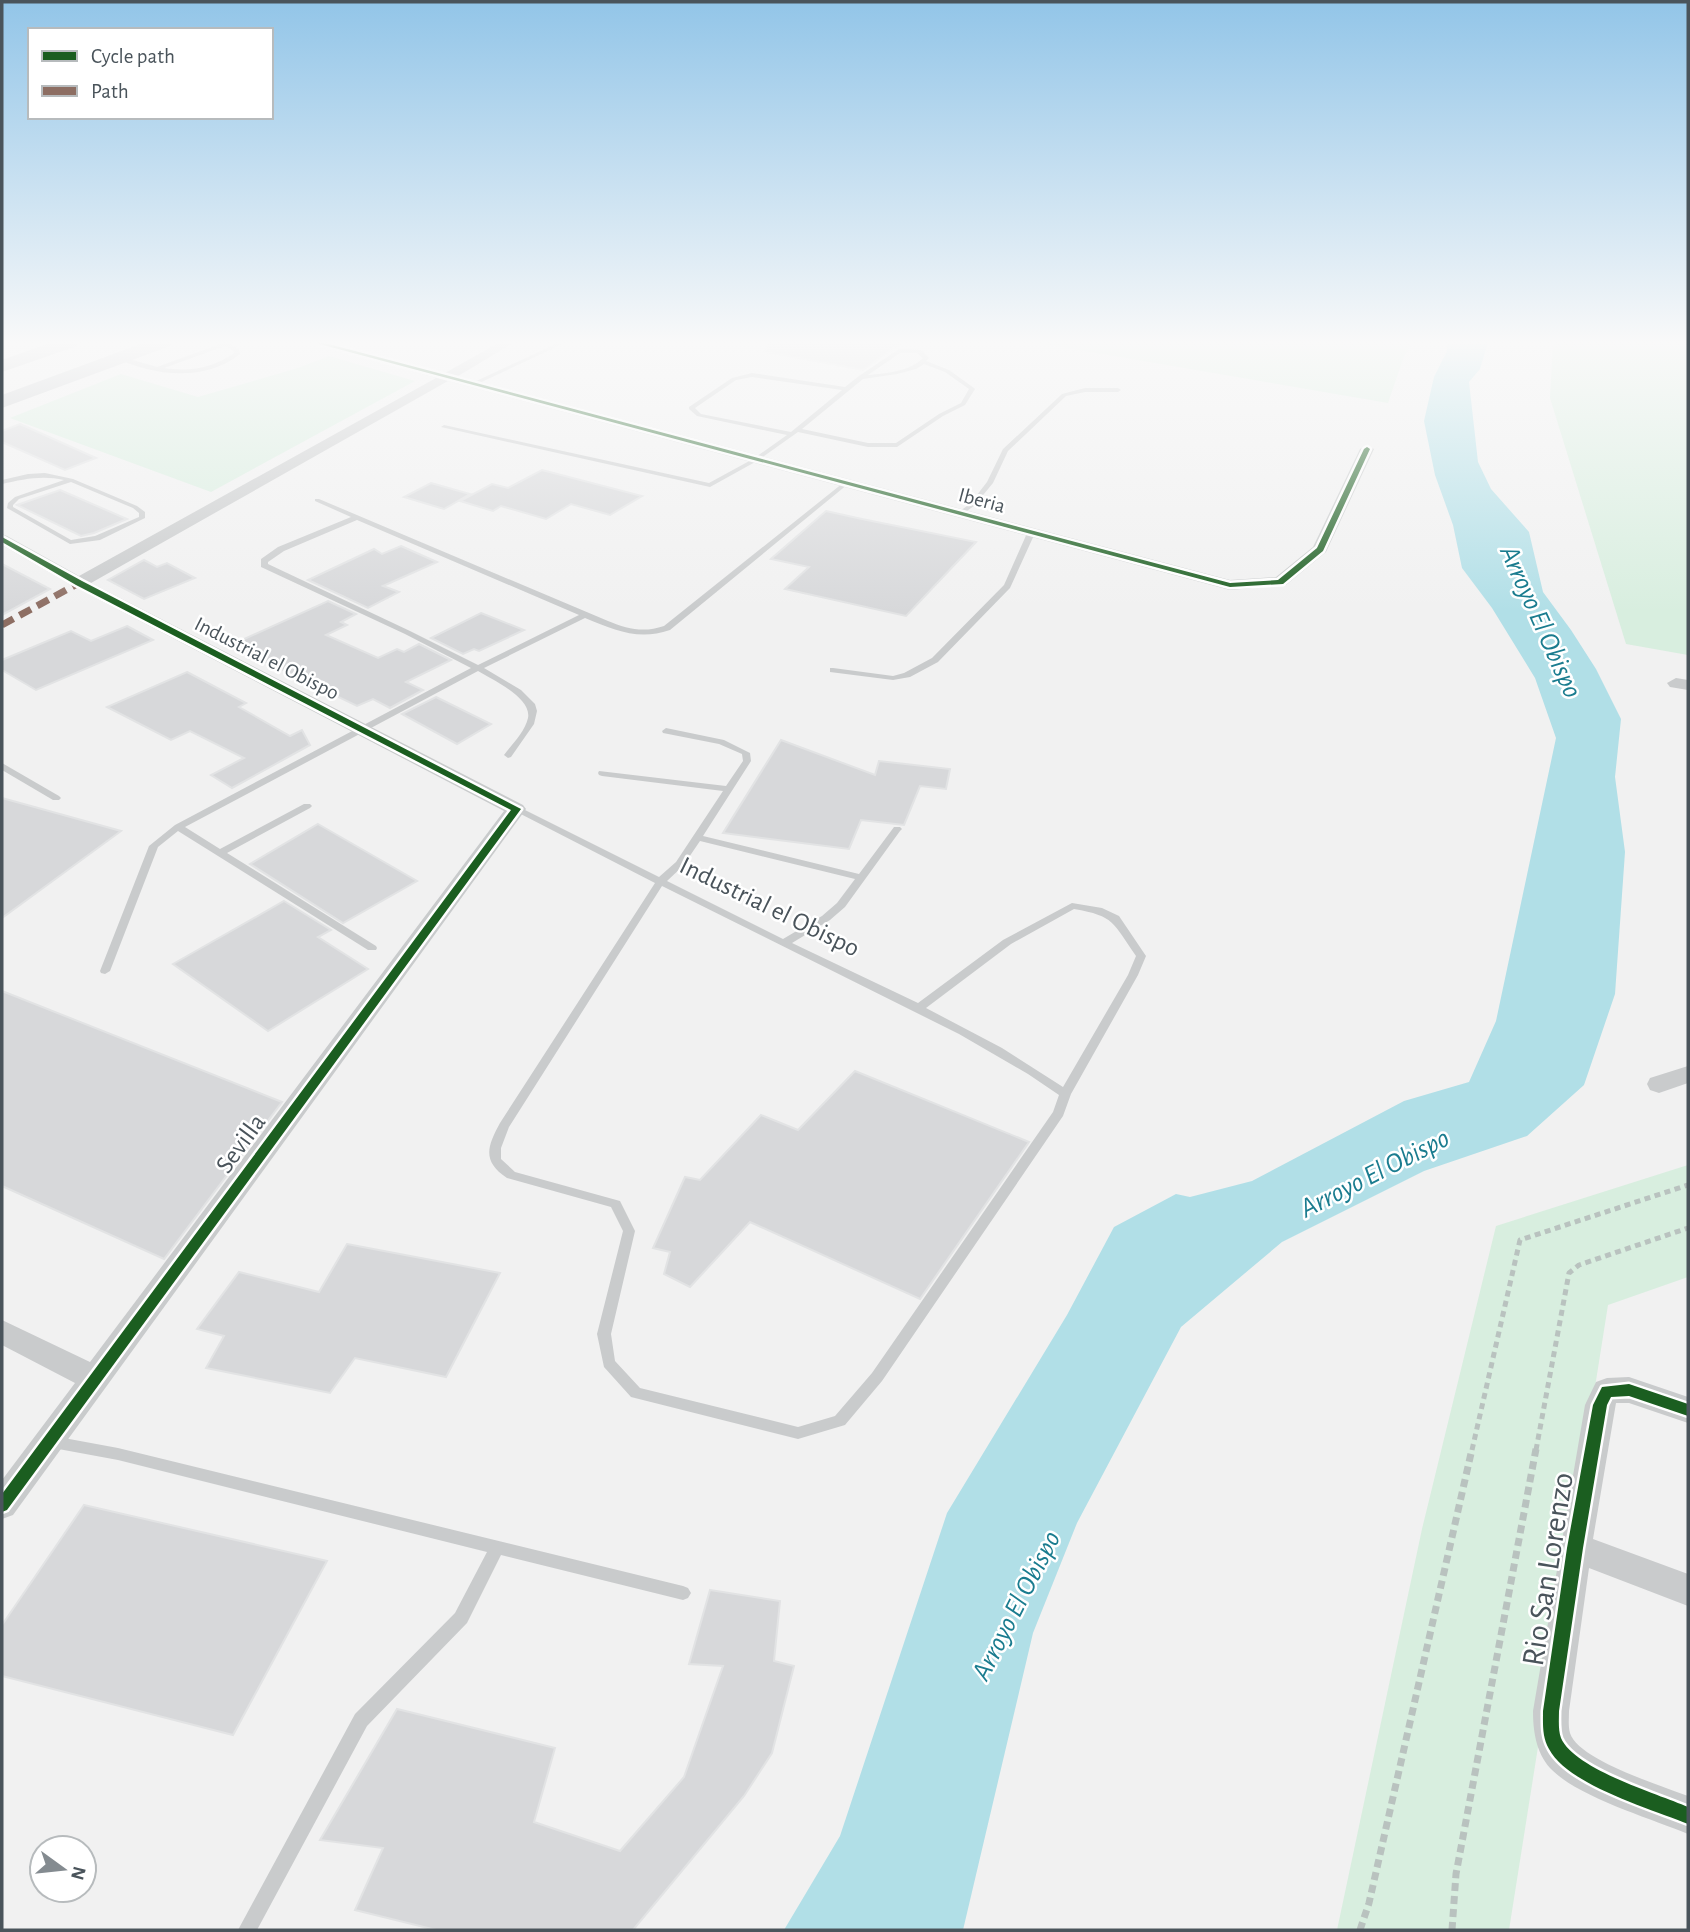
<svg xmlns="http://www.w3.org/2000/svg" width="1690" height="1932" viewBox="0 0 1690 1932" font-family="'Alegreya Sans',sans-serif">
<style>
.green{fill:#d8eedf}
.water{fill:#b1dfe7}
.building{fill:#d7d8da;stroke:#e2e3e4;stroke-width:2}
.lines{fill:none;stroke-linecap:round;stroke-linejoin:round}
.path-far1{stroke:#b9c2bf;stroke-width:5;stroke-dasharray:6 4.5;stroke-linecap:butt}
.path{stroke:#b9c2bf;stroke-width:7;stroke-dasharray:8 5;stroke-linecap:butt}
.service{fill:#c9cbcc;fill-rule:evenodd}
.minor{fill:#c9cbcc;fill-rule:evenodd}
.primary{fill:#c6c9cc;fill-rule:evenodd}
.quiet{stroke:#8d6e63;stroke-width:7;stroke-dasharray:13 7;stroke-linecap:butt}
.cycleway-casing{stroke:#fff;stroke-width:5}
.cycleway{fill:#1b5e20;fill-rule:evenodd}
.labels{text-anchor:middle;stroke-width:5;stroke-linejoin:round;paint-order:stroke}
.far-street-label{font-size:21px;fill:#4a545b;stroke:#fff}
.street-label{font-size:26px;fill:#4a545b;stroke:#fff}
.water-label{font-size:28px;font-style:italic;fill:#1a7c8f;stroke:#fff}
.near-street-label{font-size:32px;fill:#4a545b;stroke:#fff}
</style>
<rect width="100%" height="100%" fill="#f1f1f1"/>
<!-- green -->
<g class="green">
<polygon points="1032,342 1412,342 1403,359 1388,403"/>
<polygon points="1553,342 1688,342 1688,655 1626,644 1550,398"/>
<polygon points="329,356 415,381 211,492 10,418 121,374 198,397 298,368"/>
<polygon points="1688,1165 1688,1277 1608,1305 1509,1930 1337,1930 1422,1529 1496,1226"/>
</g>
<!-- water -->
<polygon class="water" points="1447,342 1488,342 1480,369 1469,382 1478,462 1491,489 1529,532 1543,592 1571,630 1596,669 1621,719 1615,777 1625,852 1615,994 1584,1085 1527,1136 1424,1171 1282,1242 1181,1327 1077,1523 1033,1633 963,1930 784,1930 840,1836 947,1513 1067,1315 1114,1227 1176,1194 1190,1197 1252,1181 1404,1101 1469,1082 1496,1021 1556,738 1535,678 1492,608 1462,568 1453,525 1435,475 1424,421 1434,377 1447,351"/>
<!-- building -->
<g class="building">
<polygon points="767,342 902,342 863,370 766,352"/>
<polygon points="20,424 96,458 65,470 2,442 2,431"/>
<polygon points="542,470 642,496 610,515 571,504 546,519 501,506 493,511 460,501 492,484 508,488"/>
<polygon points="431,483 470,494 444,509 404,497"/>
<polygon points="60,490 127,519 94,533 81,536 17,505"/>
<polygon points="826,511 862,519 976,542 906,616 785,589 809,567 771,559"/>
<polygon points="401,546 437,562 383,586 399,592 368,608 308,580 374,549 382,554"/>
<polygon points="144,560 157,567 167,563 195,578 144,599 108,580"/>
<polygon points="2,564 50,589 2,615"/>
<polygon points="328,601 356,614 341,622 347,625 326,635 378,658 397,649 404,652 419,644 451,660 406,682 423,690 390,708 373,699 357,706 231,645"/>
<polygon points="481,613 524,630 479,651 474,649 463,654 431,638"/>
<polygon points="127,626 153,640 36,690 2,670 2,660 71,631 91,641"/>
<polygon points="187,672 246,703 239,707 290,736 302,730 310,745 232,788 211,775 244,758 190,731 171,740 107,707"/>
<polygon points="436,697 491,724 457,744 402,714"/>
<polygon points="781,740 875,775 879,761 950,769 946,789 920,786 904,825 861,820 849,849 723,833"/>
<polygon points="2,798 121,831 2,918"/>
<polygon points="318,824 417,881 343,923 250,864"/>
<polygon points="284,901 331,930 318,937 368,969 268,1031 173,964"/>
<polygon points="2,991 282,1102 164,1259 2,1186"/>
<polygon points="855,1071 1029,1142 920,1299 750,1222 690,1287 664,1274 670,1252 653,1248 685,1177 700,1180 761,1115 798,1130"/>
<polygon points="347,1244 500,1273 446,1377 355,1358 330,1393 206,1368 224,1336 197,1329 239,1272 319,1292"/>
<polygon points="84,1505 327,1561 233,1735 2,1676 2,1625"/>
<polygon points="710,1590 780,1601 774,1661 794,1666 772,1753 744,1796 633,1930 436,1930 355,1910 383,1848 320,1840 397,1709 555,1748 534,1822 620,1851 684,1777 723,1666 689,1664"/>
</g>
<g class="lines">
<!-- path-far1 -->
<g class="path-far1">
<polyline points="1472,1450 1520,1240 1688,1185"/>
<polyline points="1536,1450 1569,1273 1579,1265 1688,1228"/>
</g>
<!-- path -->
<g class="path">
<polyline points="1360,1930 1369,1903 1472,1449"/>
<polyline points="1452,1930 1456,1874 1536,1449"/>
</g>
<!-- service -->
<g class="service">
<path d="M220,342H234L230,344L239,349L240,354C206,382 153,376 116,358L119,356L157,367L220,344ZM225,346L234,351V353C213,368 190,372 164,368Z"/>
<polygon points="560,342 567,342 475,385 470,384"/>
<path d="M899,349L921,350L929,358L926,361L949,370L974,388L975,389L965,405L943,416L897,447H868L798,432L757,461L710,487L441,427L444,425L709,483L753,459L787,435L697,416L689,409V407L732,378L752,373L845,387L859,376ZM900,353H917L923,358C909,372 887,373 868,375ZM924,364L945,372L969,389L961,403L939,414L896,443H868L802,429L863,379L897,374L916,369ZM752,377L842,390L791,432L701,414L695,408L736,380Z"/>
<polygon points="1085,388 1118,388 1121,390 1118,392 1085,392 1066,396 1008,451 993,483 974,506 961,515 957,515 957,513 970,504 987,482 1003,449 1062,394"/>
<path d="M45,473L73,479L137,506L145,512V518L100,540L70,544L7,508L8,503L15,497L64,480C43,475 23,479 2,484V480L28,474ZM71,482L133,508L139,513V517L95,536L71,540L13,507V505L19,499Z"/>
<path d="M843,483L848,484L670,630C638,641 615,630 585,618L484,668L521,690L535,704L537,711L534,724L511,757L508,758L504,755C512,744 525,732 528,718C532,698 493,680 478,671L185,827L220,849L304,804H310L312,806L310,808L227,853L376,946L377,948L376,950H368L178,831L158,847L110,971L105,974L101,973L100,971L149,846L175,825L471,668L405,634L261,567V559L278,547L351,517L315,501V499H319L608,621C627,629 644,633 664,626ZM357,520L579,615L478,665L410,631L268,564V562L284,551Z"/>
<polygon points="1028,531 1035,533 1010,588 938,662 910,677 893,680 830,672 830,668 833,668 893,676 904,673 932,658 1004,585"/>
<path d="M666,728L724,740L750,753L751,761L703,836L859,874L894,827H900L902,829L900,831L845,907L830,920L792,943L918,1003L1003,940L1072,903L1102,908L1119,916L1146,956L1138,975L1071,1094L1063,1116L882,1381L845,1425L798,1439L631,1397L604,1367L597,1334L623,1231L611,1207L507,1178C482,1161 487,1147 500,1123L655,883L511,809L516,806L519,807L659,877L676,862L723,791L602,776L599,775L598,773L599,771L726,786L743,761L742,754L719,744L663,733L662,731ZM700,841L855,879L837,903L822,916L783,939L667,881L683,866ZM662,886L959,1034L1028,1074L1059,1095L1053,1112L872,1373L835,1416L798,1427L640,1388L615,1361L611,1334L635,1231L620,1201L515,1172L501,1159V1148L509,1127ZM1074,909C1115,916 1113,923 1136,956L1128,975L1063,1087L1002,1048L926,1008L1011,944Z"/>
<polygon points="2,763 59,796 61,798 59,800 53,800 2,770"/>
<polygon points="53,1436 118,1448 683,1586 688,1588 691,1593 688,1598 683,1600 501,1555 467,1623 367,1726 257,1930 238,1930 355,1714 455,1613 487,1552 118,1460 53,1448 48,1446 46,1442 48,1438"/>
</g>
<!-- minor -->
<g class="minor">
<polygon points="309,342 329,342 445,373 500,342 515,342 458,376 1230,580 1276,577 1313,547 1360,449 1367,445 1374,449 1326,552 1286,585 1230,590 448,381 91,583 523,805 526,809 13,1515 2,1519 2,1480 75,1383 2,1345 2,1320 90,1362 504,811 73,586 2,545 2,534 7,536 79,576 436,378"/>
<polygon points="1676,678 1688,680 1688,690 1670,687 1667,683"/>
<polygon points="1688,1066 1688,1083 1659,1093 1650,1090 1647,1084 1650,1078"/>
<path d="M1629,1377L1688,1397V1423L1629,1403H1616L1593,1539L1688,1574V1606L1589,1568L1569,1711C1569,1718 1568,1726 1570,1733C1578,1760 1662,1786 1688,1796V1834C1650,1818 1577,1797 1550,1768C1536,1752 1533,1731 1533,1711L1585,1405L1596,1382L1607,1378Z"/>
</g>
<!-- primary -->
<g class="primary">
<polygon points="52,342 79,342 77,346 2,372 2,360"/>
<polygon points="146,342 172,342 170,346 2,408 2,395"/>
</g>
<!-- quiet -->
<polyline class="quiet" points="2,625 79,583"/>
<!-- cycleway casing -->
<g class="cycleway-casing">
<g id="cycleway">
<polygon points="312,342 321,342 1230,583 1278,580 1317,548 1364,449 1367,447 1370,449 1323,551 1283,584 1230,587"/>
<polygon points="2,537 82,581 521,809 7,1510 2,1512 2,1494 511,810 76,585 2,542"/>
<path d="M1629,1384L1688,1404V1416L1629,1396L1611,1397L1607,1405L1583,1548L1559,1711C1559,1719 1558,1730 1561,1738C1574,1769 1658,1794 1688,1807V1824C1651,1809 1568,1785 1549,1749C1542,1737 1543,1724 1543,1711L1567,1548L1593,1405L1602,1387Z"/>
</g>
</g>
<!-- cycleway -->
<use href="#cycleway" class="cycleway"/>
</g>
<!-- sky -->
<linearGradient id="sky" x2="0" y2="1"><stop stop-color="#92c5e8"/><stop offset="0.56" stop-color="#f9f9f9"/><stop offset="1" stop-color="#f9f9f9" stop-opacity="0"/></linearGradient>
<rect width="1690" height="612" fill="url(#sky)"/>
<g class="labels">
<!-- far-street labels -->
<g class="far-street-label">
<text transform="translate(982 500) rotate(15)" y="7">Iberia</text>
<text transform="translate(267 658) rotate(27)" y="7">Industrial el Obispo</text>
</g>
<!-- street labels -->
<g class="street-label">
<text transform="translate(770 906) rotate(26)" y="9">Industrial el Obispo</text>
<text transform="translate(240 1143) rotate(-54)" y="9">Sevilla</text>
</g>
<!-- water labels -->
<g class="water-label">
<text transform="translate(1542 621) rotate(66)" y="10">Arroyo El Obispo</text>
<text transform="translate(1374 1172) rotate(-27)" y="10">Arroyo El Obispo</text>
<text transform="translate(1015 1605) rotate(-63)" y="10">Arroyo El Obispo</text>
</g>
<!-- near-street labels -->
<g class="near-street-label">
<text transform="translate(1547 1569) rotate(-81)" y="11">Rio San Lorenzo</text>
</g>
</g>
<!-- border -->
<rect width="1690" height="1932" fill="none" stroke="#4a545b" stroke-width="7"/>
<!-- legend -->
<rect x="28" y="28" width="245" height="91" fill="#ffffff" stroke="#b7bbbd" stroke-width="2"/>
<rect x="42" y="51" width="35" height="10" fill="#1b5e20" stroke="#b7bbbd" stroke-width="2"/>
<text x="91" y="63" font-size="21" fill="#4a545b">Cycle path</text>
<rect x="42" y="86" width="35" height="10" fill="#8d6e63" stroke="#b7bbbd" stroke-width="2"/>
<text x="91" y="98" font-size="21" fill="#4a545b">Path</text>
<!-- north arrow -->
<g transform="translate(63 1869) rotate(105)"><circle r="33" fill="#ffffff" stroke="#b7bbbd" stroke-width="2"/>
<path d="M0-5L12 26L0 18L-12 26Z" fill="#848b90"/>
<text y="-10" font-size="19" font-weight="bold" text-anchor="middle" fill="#4a545b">N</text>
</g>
</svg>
